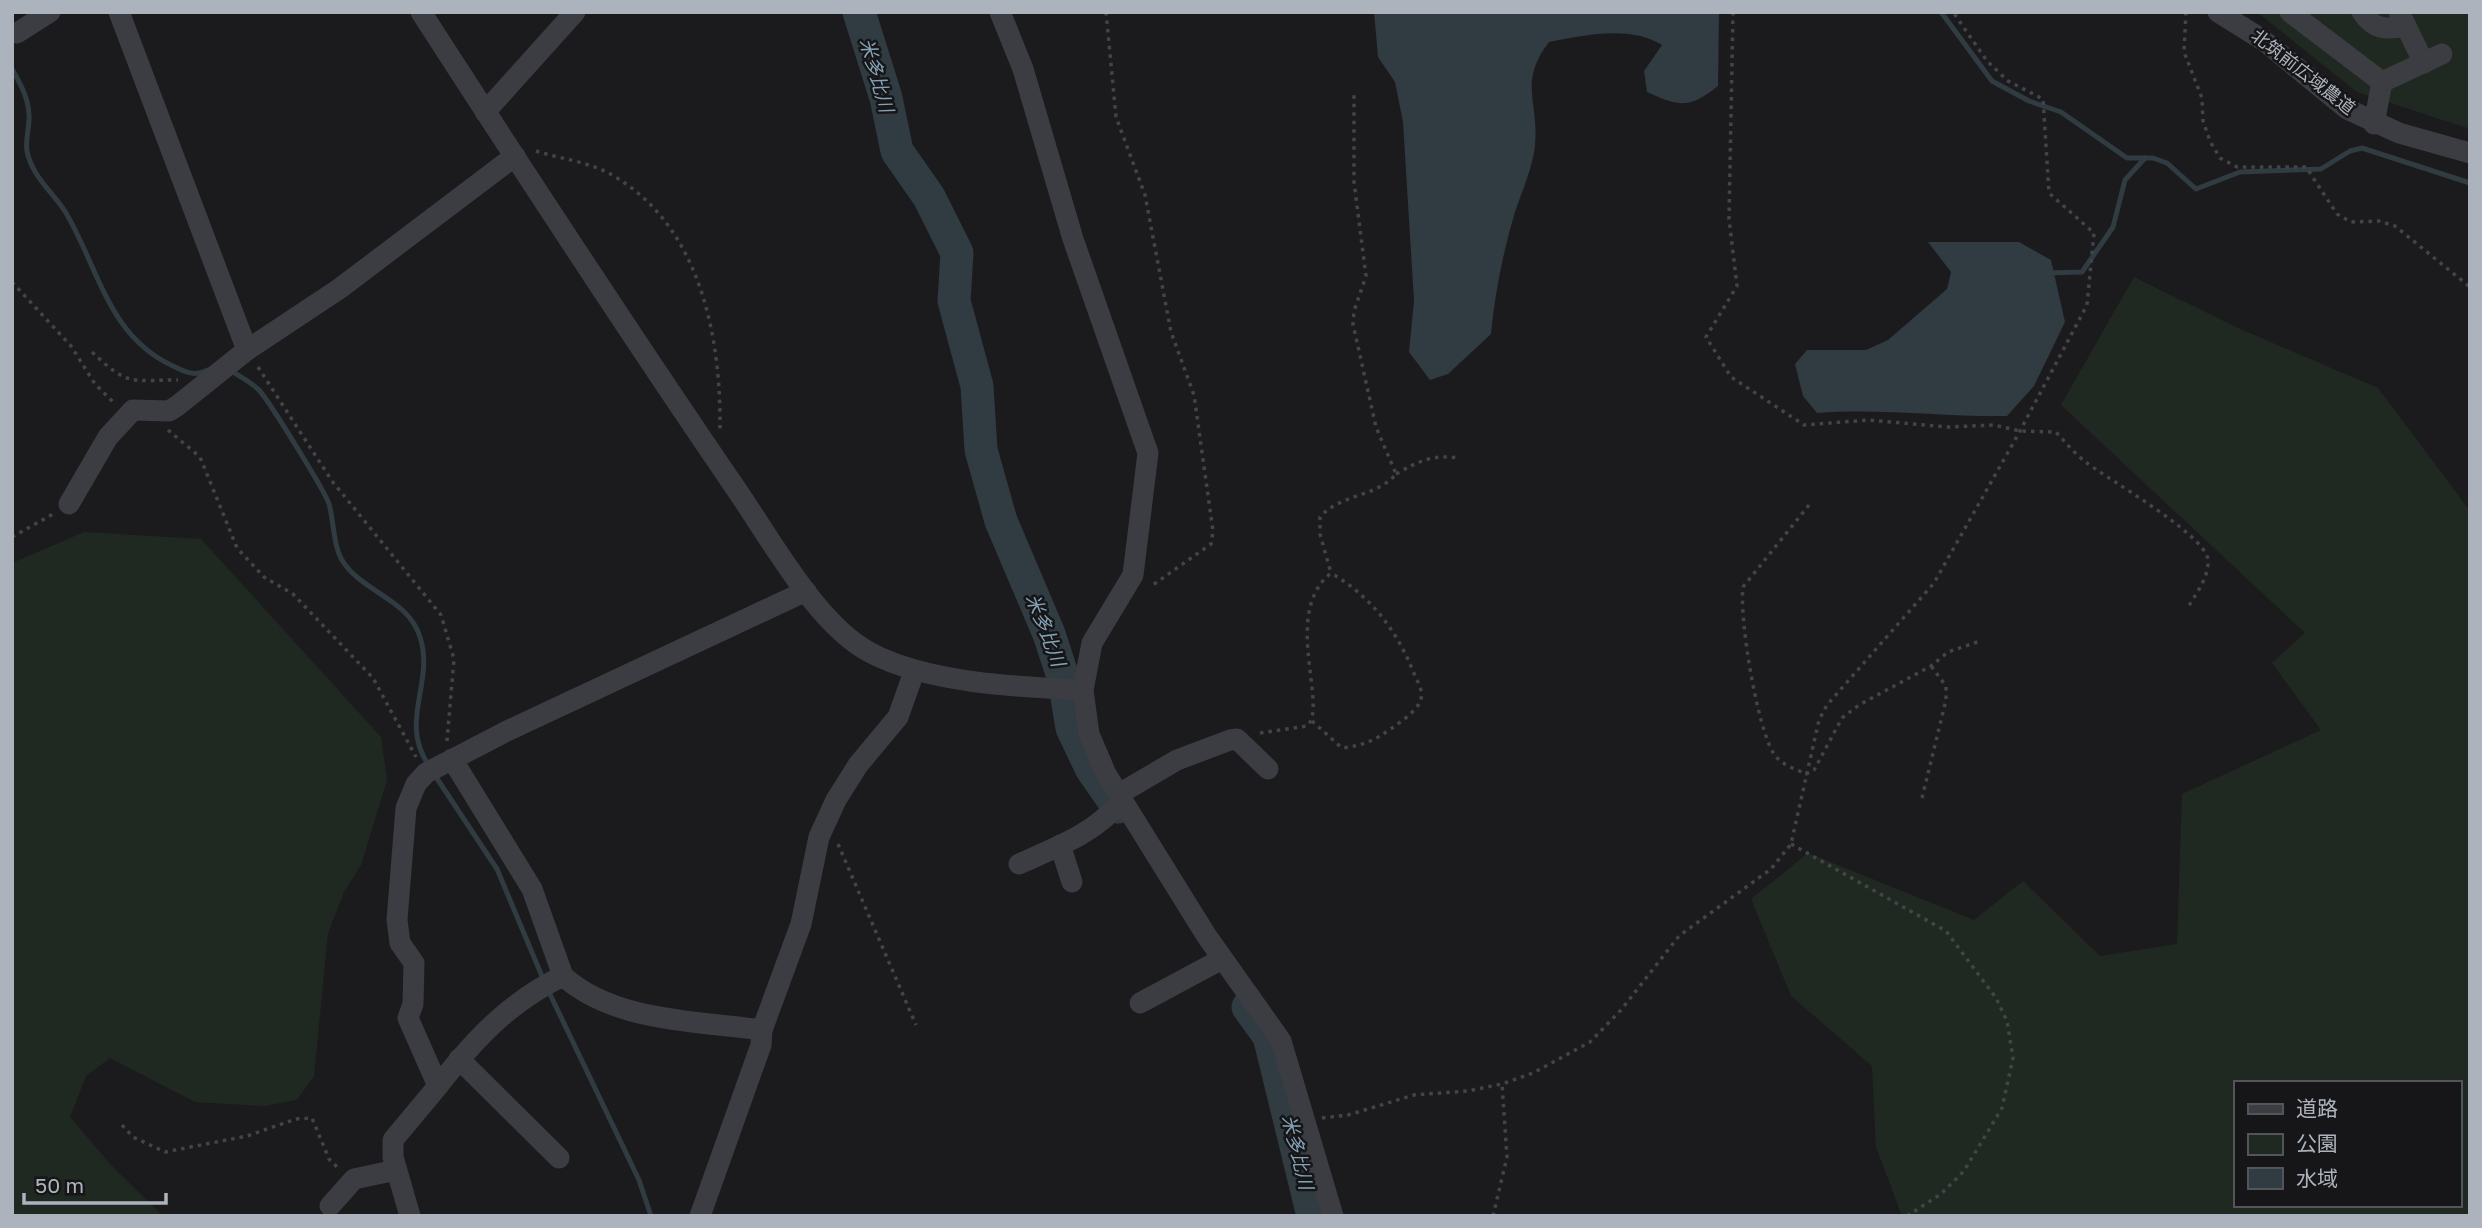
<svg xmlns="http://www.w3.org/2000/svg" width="2482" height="1228" viewBox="0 0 2482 1228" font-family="'Golos Text','Noto Sans JP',sans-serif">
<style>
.green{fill:#202921;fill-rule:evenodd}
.water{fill:#303b42}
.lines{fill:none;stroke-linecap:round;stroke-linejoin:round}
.stream{stroke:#303b42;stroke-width:5}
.river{stroke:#303b42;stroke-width:33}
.path{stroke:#424449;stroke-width:3.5;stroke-dasharray:3.5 5;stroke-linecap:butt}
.minor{stroke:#3c3d42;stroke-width:21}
.labels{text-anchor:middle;stroke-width:5;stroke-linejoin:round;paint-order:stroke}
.street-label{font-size:18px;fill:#adb3bc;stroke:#161618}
.water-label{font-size:19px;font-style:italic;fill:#85a3b7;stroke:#161618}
</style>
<rect width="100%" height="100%" fill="#1b1b1d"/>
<!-- green -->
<g class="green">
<polygon points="2257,12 2470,12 2470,129 2357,92"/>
<path d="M2134,277L2240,329L2378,388L2470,511V1216H1902L1876,1147L1872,1066L1791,996L1751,899L1808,853L1974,920L2023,881L2100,956L2177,944L2182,794L2321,730L2272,663L2305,633L2061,405ZM2235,1083H2459V1205H2235Z"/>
<polygon points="84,532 201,539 381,737 387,780 361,865 344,892 328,933 314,1076 297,1100 264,1106 195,1102 110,1058 86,1076 70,1117 112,1166 163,1216 12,1216 12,563"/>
</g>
<!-- water -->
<g class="water">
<path d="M1374,12H1719L1718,86C1689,109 1680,107 1647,92L1644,71L1662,45C1630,25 1585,35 1549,42C1518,83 1539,100 1535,145C1533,167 1522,191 1515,212C1503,253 1495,292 1491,334L1448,374L1430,380L1409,352L1414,301L1403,122L1395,82L1378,57Z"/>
<path d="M1928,242H2019L2051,260L2065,322L2034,386L2007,416C1944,417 1880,408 1817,413L1803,396L1795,364L1807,350H1866L1888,340L1947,289L1951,272Z"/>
</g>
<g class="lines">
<!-- stream -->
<g class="stream">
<polyline points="1941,12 1992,81 2029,101 2061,112 2127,158 2153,158 2167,163 2196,189 2240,172 2321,169 2350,151 2362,148 2470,183"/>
<path d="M12,69C20,83 28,97 29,114C30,126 25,139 27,151C32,177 53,192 66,213C99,269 108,336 173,366C185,372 195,377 208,370"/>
<polyline points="2047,273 2082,272 2113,227 2125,180 2145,158"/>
<path d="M229,369C238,376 251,382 259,390C269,401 325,491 329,504C334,521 333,545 342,560C361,592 408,598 420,637C435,683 398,721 429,766"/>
<polyline points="434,774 497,869 544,981"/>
<polyline points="548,990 639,1180 651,1216"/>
</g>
<!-- river -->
<g class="river">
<polyline points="859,12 886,98 897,151 929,197 957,253 954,301 977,386 981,450 1001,521 1049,634 1064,680 1072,728 1091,768 1118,807"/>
<polyline points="1248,1007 1269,1036 1313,1216"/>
</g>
<!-- path -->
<g class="path">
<polyline points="1106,12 1116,117 1145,195 1171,332 1194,395 1213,531 1211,544 1150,587"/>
<path d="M1733,12L1729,219L1737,286L1706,337L1731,377L1804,425L1869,420L1948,427L1994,425L2020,431L2056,432C2066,443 2075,454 2087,463C2109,480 2206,535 2208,560C2209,578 2195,595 2187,609"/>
<polyline points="2186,12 2184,52 2202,98 2203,121 2210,141 2220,158 2237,167 2306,167 2337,214 2351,222 2379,221 2395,226 2470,287"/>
<path d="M536,151C561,159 590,162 612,175C700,225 721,336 720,429"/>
<polyline points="12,282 71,346 95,384 115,404"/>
<path d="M92,352C129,387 130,380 178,380"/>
<polyline points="258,367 332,481 441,615 454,659 447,741"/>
<polyline points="168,430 200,457 237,548 264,577 293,594 373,678 416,757"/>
<path d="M1396,474C1419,461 1433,454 1459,458"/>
<path d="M1809,505L1743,587C1739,618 1757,728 1774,754C1781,765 1796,769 1806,774L1814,770L1842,718L1859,705L1931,666L1948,652L1980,641"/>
<polyline points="12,537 53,514"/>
<path d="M1312,721L1342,748C1363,746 1375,740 1392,728C1401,722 1415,712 1420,702C1424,693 1419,684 1415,676C1398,632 1372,597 1331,573"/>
<path d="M1260,733L1307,726C1329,706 1281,613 1331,573L1320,534V517C1340,494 1377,497 1396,474L1376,427L1353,324L1354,311L1366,276L1354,182V92"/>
<polyline points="1922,798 1946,700 1946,686 1931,666"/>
<polyline points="838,844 916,1025"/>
<polyline points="1791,844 1946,931 1996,998 2007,1021 2013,1058 2002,1108 1964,1171 1941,1194 1907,1216"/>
<polyline points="1322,1118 1348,1115 1414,1095 1468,1091 1502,1084 1533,1073 1590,1042 1621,1010 1679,936 1771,869 1791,844 1819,720 1827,705 1934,583 2020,431 2087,305 2094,233 2049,193 2043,99 2008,81 1987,61 1953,12"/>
<polyline points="122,1125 133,1137 165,1152 247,1136 296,1119 312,1118 329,1159 338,1168"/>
<polyline points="1493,1216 1507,1157 1502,1084"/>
</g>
<!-- minor -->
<g class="minor">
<polyline points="119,12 247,350"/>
<path d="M421,12C523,170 626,328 732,483C768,534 816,625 871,653C928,683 1018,687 1083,690"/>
<polyline points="1000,12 1023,69 1073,239 1148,453 1133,575 1092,643 1083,690 1089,734 1106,774 1206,935 1281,1041 1333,1216"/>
<polyline points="2218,12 2263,40 2347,109 2399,133 2470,153"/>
<polyline points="2290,12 2382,82 2374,124"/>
<path d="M2362,12C2374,30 2386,30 2406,26"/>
<polyline points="2399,12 2424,63"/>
<polyline points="17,33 50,12"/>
<polyline points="2382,82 2442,54"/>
<polyline points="485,112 575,12"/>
<polyline points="69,504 108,437 133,410 169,411 177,406 247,350 339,289 515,156"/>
<path d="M452,759L532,889L563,976C614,1022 697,1021 762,1030"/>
<polyline points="1119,794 1177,760 1230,740 1237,739 1268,769"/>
<polyline points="1060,845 1072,882"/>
<path d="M1019,864C1057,847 1096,833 1122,800"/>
<polyline points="1140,1003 1222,959"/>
<polyline points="459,1059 559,1158"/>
<path d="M438,1086C475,1039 509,1002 563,976"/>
<polyline points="330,1206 354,1179 396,1170"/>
<polyline points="410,1216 393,1157 393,1140 438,1086 408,1018 413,1004 414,963 400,943 397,920 406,808 416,784 426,773 507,731 806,591"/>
<polyline points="700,1216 761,1045 762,1030 801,924 819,837 836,800 858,765 898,717 914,672"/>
</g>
</g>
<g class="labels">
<!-- street labels -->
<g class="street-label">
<text transform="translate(2303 72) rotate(38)" y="6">北筑前広域農道</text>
</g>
<!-- water labels -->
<g class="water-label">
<text transform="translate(877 75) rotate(74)" y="7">米多比川</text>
<text transform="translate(1046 630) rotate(69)" y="7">米多比川</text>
<text transform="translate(1298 1152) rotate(76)" y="7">米多比川</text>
</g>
</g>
<!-- border -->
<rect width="2482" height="1228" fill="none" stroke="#adb3bc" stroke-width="28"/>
<!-- legend -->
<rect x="2234" y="1081" width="228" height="126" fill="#161618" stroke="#52555a" stroke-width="2"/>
<rect x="2248" y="1104" width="35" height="10" fill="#3c3d42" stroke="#52555a" stroke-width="2"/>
<text x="2296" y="1116" font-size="21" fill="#adb3bc">道路</text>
<rect x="2248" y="1134" width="35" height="21" fill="#202921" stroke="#52555a" stroke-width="2"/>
<text x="2296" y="1151" font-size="21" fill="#adb3bc">公園</text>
<rect x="2248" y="1168" width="35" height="21" fill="#303b42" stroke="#52555a" stroke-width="2"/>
<text x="2296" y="1186" font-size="21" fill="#adb3bc">水域</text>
<!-- scale -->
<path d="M24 1193v10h142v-10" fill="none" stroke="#adb3bc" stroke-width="3.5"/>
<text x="35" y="1193" font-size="21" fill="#adb3bc" stroke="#161618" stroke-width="5" paint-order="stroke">50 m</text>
</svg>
